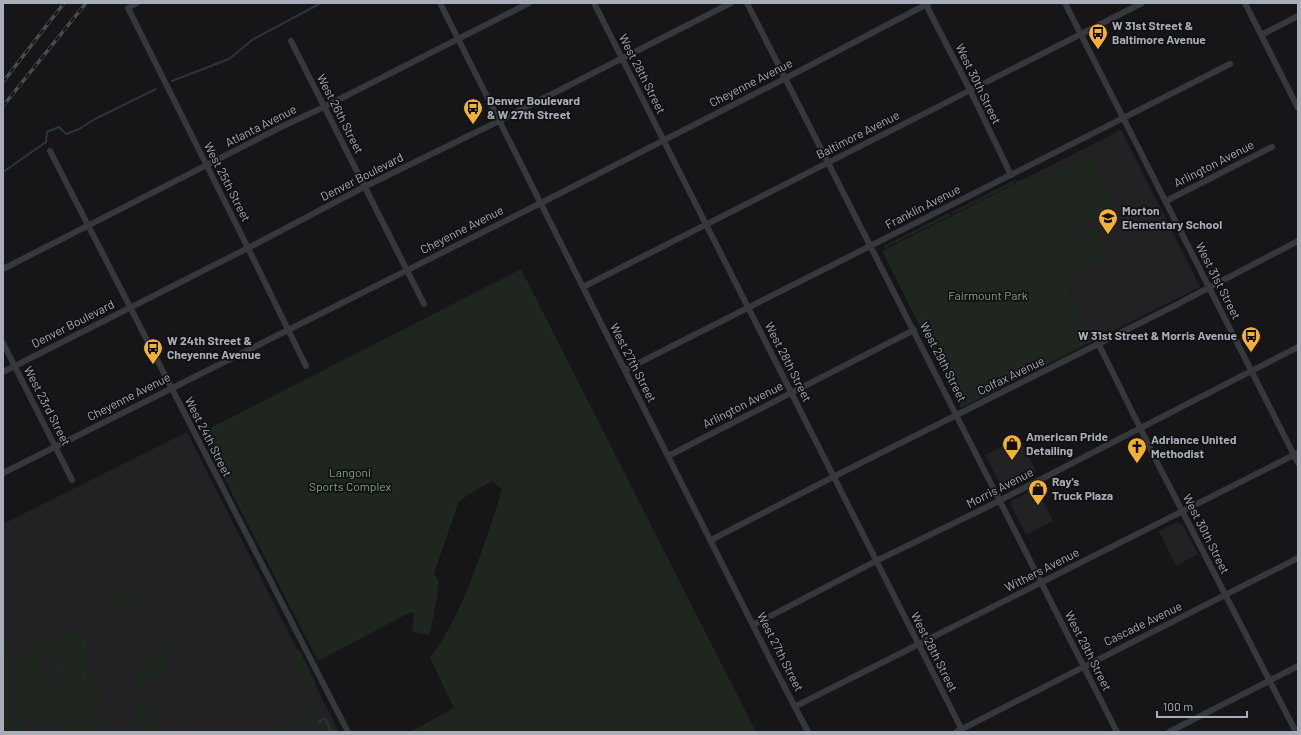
<svg xmlns="http://www.w3.org/2000/svg" width="1301" height="735" viewBox="0 0 1301 735" font-family="Barlow,sans-serif">
<style>
.built{fill:#222225}
.green{fill:#1e261f}
.lines{fill:none;stroke-linecap:round;stroke-linejoin:round}
.stream{stroke:#2c353c;stroke-width:2}
.minor{stroke:#37383d;stroke-width:6}
.rail-casing{stroke:#4a4c52;stroke-width:3.5}
.rail{stroke:#111113;stroke-width:2;stroke-dasharray:6;stroke-linecap:butt}
.labels{text-anchor:middle;stroke-width:3.5;stroke-linejoin:round;paint-order:stroke}
.poi-label{font-size:12px;font-weight:bold;fill:#a8adb8;stroke:#111113;text-anchor:start}
.street-label{font-size:12px;fill:#a8adb8;stroke:#111113}
.park-label{font-size:12px;fill:#7fa381;stroke:#111113}
</style>
<rect width="100%" height="100%" fill="#161618"/>
<!-- built -->
<g class="built">
<polygon points="1121,130 1200,287 1095,340 1016,183"/>
<polygon points="187,432 339,732 3,732 3,524"/>
<polygon points="1019,438 1036,471 1003,487 1000,484 985,455"/>
<polygon points="1036,488 1053,521 1026,535 1011,505 1011,501"/>
<polygon points="1177,522 1183,525 1198,554 1176,566 1159,531"/>
</g>
<!-- green -->
<g class="green">
<polygon points="1088,149 1113,196 1112,200 1114,204 1107,208 1105,212 1068,231 1086,267 1066,277 1065,281 1095,340 961,408 882,251 1015,184 1018,180 1022,182 1041,177 1082,156"/>
<polygon points="1017,179 1013,184 953,214 952,212"/>
<polygon points="949,213 951,215 885,248 884,246"/>
<polygon points="1095,227 1111,259 1090,269 1074,237"/>
<path d="M521,269L756,732H410L454,708L430,658C454,625 467,592 481,553C488,532 496,511 502,489L492,481L469,494L458,503L434,574L438,580L439,585L430,635L412,632L414,613L411,612L318,661L201,433Z"/>
<polygon points="133,582 135,583 146,602 145,605 125,615 122,611 124,603 130,598 135,606 142,602 133,586 125,590 129,596 123,602 121,611 116,611 108,597 109,595"/>
<path d="M162,623C166,625 168,628 170,632C179,652 167,666 158,682L143,683V690L137,689L135,670L142,668V667L150,663L147,658L169,646V643L161,629L158,628V625Z"/>
<path d="M74,630L81,631L85,634L88,650L87,651L89,669L85,665L80,666L79,669L80,678L79,679L74,676L63,661L52,650L50,649L48,650L46,659L44,660L34,644C47,637 60,632 74,630Z"/>
<path d="M3,646L9,656H13L11,660L10,658L6,660L9,666L13,664L12,662L15,655L23,651L26,656L35,651V649L42,661L38,675L46,678L51,683L57,680C61,671 57,664 47,663L49,651C61,656 69,680 80,681L82,678L81,667L83,666L86,667L102,688L98,718L100,725C95,735 77,732 67,732L65,729L61,727L57,721L60,714L54,703L49,701L35,708L33,713L20,720L26,732H3Z"/>
<polygon points="299,649 316,684 315,685 313,682 312,682 313,685 310,695 314,703 300,710 298,709 294,711 294,709 310,701 308,697 310,695 289,655"/>
<path d="M133,697L143,698L161,732H144C139,722 130,709 133,697Z"/>
<polygon points="49,703 54,704 59,714 57,719 45,726 40,724 35,714 36,709"/>
<polygon points="318,710 323,719 325,718 326,715 325,713 326,712 337,732 324,732 318,720 313,718 284,732 275,732"/>
</g>
<g class="lines">
<!-- stream -->
<g class="stream">
<polyline points="172,81 229,59 252,40 321,3"/>
<polyline points="3,172 46,142 47,132 59,127 66,134 79,129 95,119 156,89"/>
<polyline points="319,722 325,718 331,732"/>
</g>
<!-- minor -->
<g class="minor">
<polyline points="137,3 128,8 248,248 306,366"/>
<polyline points="440,3 773,665 808,732"/>
<polyline points="594,3 963,732"/>
<polyline points="747,3 1117,732"/>
<polyline points="925,3 970,90 1011,175"/>
<polyline points="1065,3 1298,463"/>
<polyline points="1245,3 1298,108"/>
<polyline points="1261,35 1298,16"/>
<polyline points="291,41 424,304"/>
<polyline points="50,151 348,732"/>
<polyline points="1166,201 1272,147"/>
<polyline points="3,269 281,127 324,107 529,3"/>
<polyline points="583,287 1142,3"/>
<polyline points="3,343 72,480"/>
<polyline points="1099,345 1160,468 1296,732"/>
<polyline points="625,370 1230,64"/>
<polyline points="3,372 248,248 364,187 499,121 731,3"/>
<polyline points="668,456 914,330"/>
<polyline points="3,473 541,203 786,78 929,3"/>
<polyline points="711,540 833,477 1172,307 1298,241"/>
<polyline points="753,625 876,561 985,508 1298,347"/>
<polyline points="796,706 1298,453"/>
<polyline points="956,732 1298,558"/>
<polyline points="1169,732 1298,666"/>
</g>
<!-- rail casing -->
<g class="rail-casing">
<g id="rail">
<polyline points="3,82 64,3"/>
<polyline points="3,106 86,3"/>
</g>
</g>
<!-- rail -->
<use href="#rail" class="rail"/>
</g>
<!-- icons -->
<defs>
<g id="bus-pin" transform="scale(1)"><path d="M0 17L-7.5 6A9.5 9.5 0 1 1 7.5 6Z" fill="#f2b134" stroke="#111113"/><path d="M-5-6H5V4H4V6H2V4H-2V6H-4V4H-5ZM-3.5-4V0h7V-4ZM-3.5 1.2v1.5H-2V1.2ZM2 1.2v1.5H3.5V1.2Z" fill="#111"/></g>
<g id="school-pin" transform="scale(1)"><path d="M0 17L-7.5 6A9.5 9.5 0 1 1 7.5 6Z" fill="#f2b134" stroke="#111113"/><path d="M0-5L7-2L0 1L-7-2ZM-4 1L0 2.5L4 1V4Q0 6-4 4Z" fill="#111"/></g>
<g id="shop-pin" transform="scale(1)"><path d="M0 17L-7.5 6A9.5 9.5 0 1 1 7.5 6Z" fill="#f2b134" stroke="#111113"/><path d="M-5-2.5h2.3a2.7 3.5 0 0 1 5.4 0H5L5.5 6h-11ZM-1.5-2.5h3a1.5 2.3 0 0 0-3 0Z" fill="#111"/></g>
<g id="church-pin" transform="scale(1)"><path d="M0 17L-7.5 6A9.5 9.5 0 1 1 7.5 6Z" fill="#f2b134" stroke="#111113"/><path d="M-1.2-6h2.4v3.5h3.3v2.4h-3.3V6h-2.4V-.1h-3.3v-2.4h3.3Z" fill="#111"/></g>
</defs>
<g fill-rule="evenodd">
<use href="#bus-pin" x="1098" y="33"/>
<use href="#bus-pin" x="473" y="108"/>
<use href="#school-pin" x="1108" y="218"/>
<use href="#bus-pin" x="1251" y="336"/>
<use href="#bus-pin" x="153" y="348"/>
<use href="#shop-pin" x="1012" y="444"/>
<use href="#church-pin" x="1137" y="447"/>
<use href="#shop-pin" x="1038" y="489"/>
</g>
<g class="labels">
<!-- poi labels -->
<g class="poi-label">
<text x="1112" y="30">W 31st Street &amp;<tspan x="1112" dy="14">Baltimore Avenue</tspan></text>
<text x="487" y="105">Denver Boulevard<tspan x="487" dy="14">&amp; W 27th Street</tspan></text>
<text x="1122" y="215">Morton<tspan x="1122" dy="14">Elementary School</tspan></text>
<text x="1237" y="340" text-anchor="end">W 31st Street &amp; Morris Avenue</text>
<text x="167" y="345">W 24th Street &amp;<tspan x="167" dy="14">Cheyenne Avenue</tspan></text>
<text x="1026" y="441">American Pride<tspan x="1026" dy="14">Detailing</tspan></text>
<text x="1151" y="444">Adriance United<tspan x="1151" dy="14">Methodist</tspan></text>
<text x="1052" y="486">Ray's<tspan x="1052" dy="14">Truck Plaza</tspan></text>
</g>
<!-- street labels -->
<g class="street-label">
<text transform="translate(642 74) rotate(63)" y="4">West 28th Street</text>
<text transform="translate(751 83) rotate(-27)" y="4">Cheyenne Avenue</text>
<text transform="translate(978 84) rotate(64)" y="4">West 30th Street</text>
<text transform="translate(340 114) rotate(63)" y="4">West 26th Street</text>
<text transform="translate(261 126) rotate(-27)" y="4">Atlanta Avenue</text>
<text transform="translate(858 135) rotate(-27)" y="4">Baltimore Avenue</text>
<text transform="translate(1214 164) rotate(-27)" y="4">Arlington Avenue</text>
<text transform="translate(362 177) rotate(-27)" y="4">Denver Boulevard</text>
<text transform="translate(227 182) rotate(63)" y="4">West 25th Street</text>
<text transform="translate(923 207) rotate(-27)" y="4">Franklin Avenue</text>
<text transform="translate(462 230) rotate(-27)" y="4">Cheyenne Avenue</text>
<text transform="translate(1218 281) rotate(63)" y="4">West 31st Street</text>
<text transform="translate(73 324) rotate(-27)" y="4">Denver Boulevard</text>
<text transform="translate(788 362) rotate(63)" y="4">West 28th Street</text>
<text transform="translate(943 362) rotate(63)" y="4">West 29th Street</text>
<text transform="translate(633 363) rotate(63)" y="4">West 27th Street</text>
<text transform="translate(1011 376) rotate(-26)" y="4">Colfax Avenue</text>
<text transform="translate(129 397) rotate(-27)" y="4">Cheyenne Avenue</text>
<text transform="translate(743 405) rotate(-27)" y="4">Arlington Avenue</text>
<text transform="translate(47 406) rotate(63)" y="4">West 23rd Street</text>
<text transform="translate(208 437) rotate(63)" y="4">West 24th Street</text>
<text transform="translate(1000 488) rotate(-27)" y="4">Morris Avenue</text>
<text transform="translate(1206 534) rotate(63)" y="4">West 30th Street</text>
<text transform="translate(1042 570) rotate(-27)" y="4">Withers Avenue</text>
<text transform="translate(1143 624) rotate(-26)" y="4">Cascade Avenue</text>
<text transform="translate(1088 651) rotate(63)" y="4">West 29th Street</text>
<text transform="translate(780 652) rotate(63)" y="4">West 27th Street</text>
<text transform="translate(934 652) rotate(63)" y="4">West 28th Street</text>
</g>
<!-- park labels -->
<g class="park-label">
<text x="988" y="300">Fairmount Park</text>
<text x="350" y="477">Langoni<tspan x="350" dy="14">Sports Complex</tspan></text>
</g>
</g>
<!-- border -->
<rect width="1301" height="735" fill="none" stroke="#a8adb8" stroke-width="8"/>
<!-- scale -->
<path d="M1157 711v6h90v-6" fill="none" stroke="#a8adb8" stroke-width="2"/>
<text x="1163" y="711" font-size="12" fill="#a8adb8" stroke="#111113" stroke-width="3" paint-order="stroke">100 m</text>
</svg>
